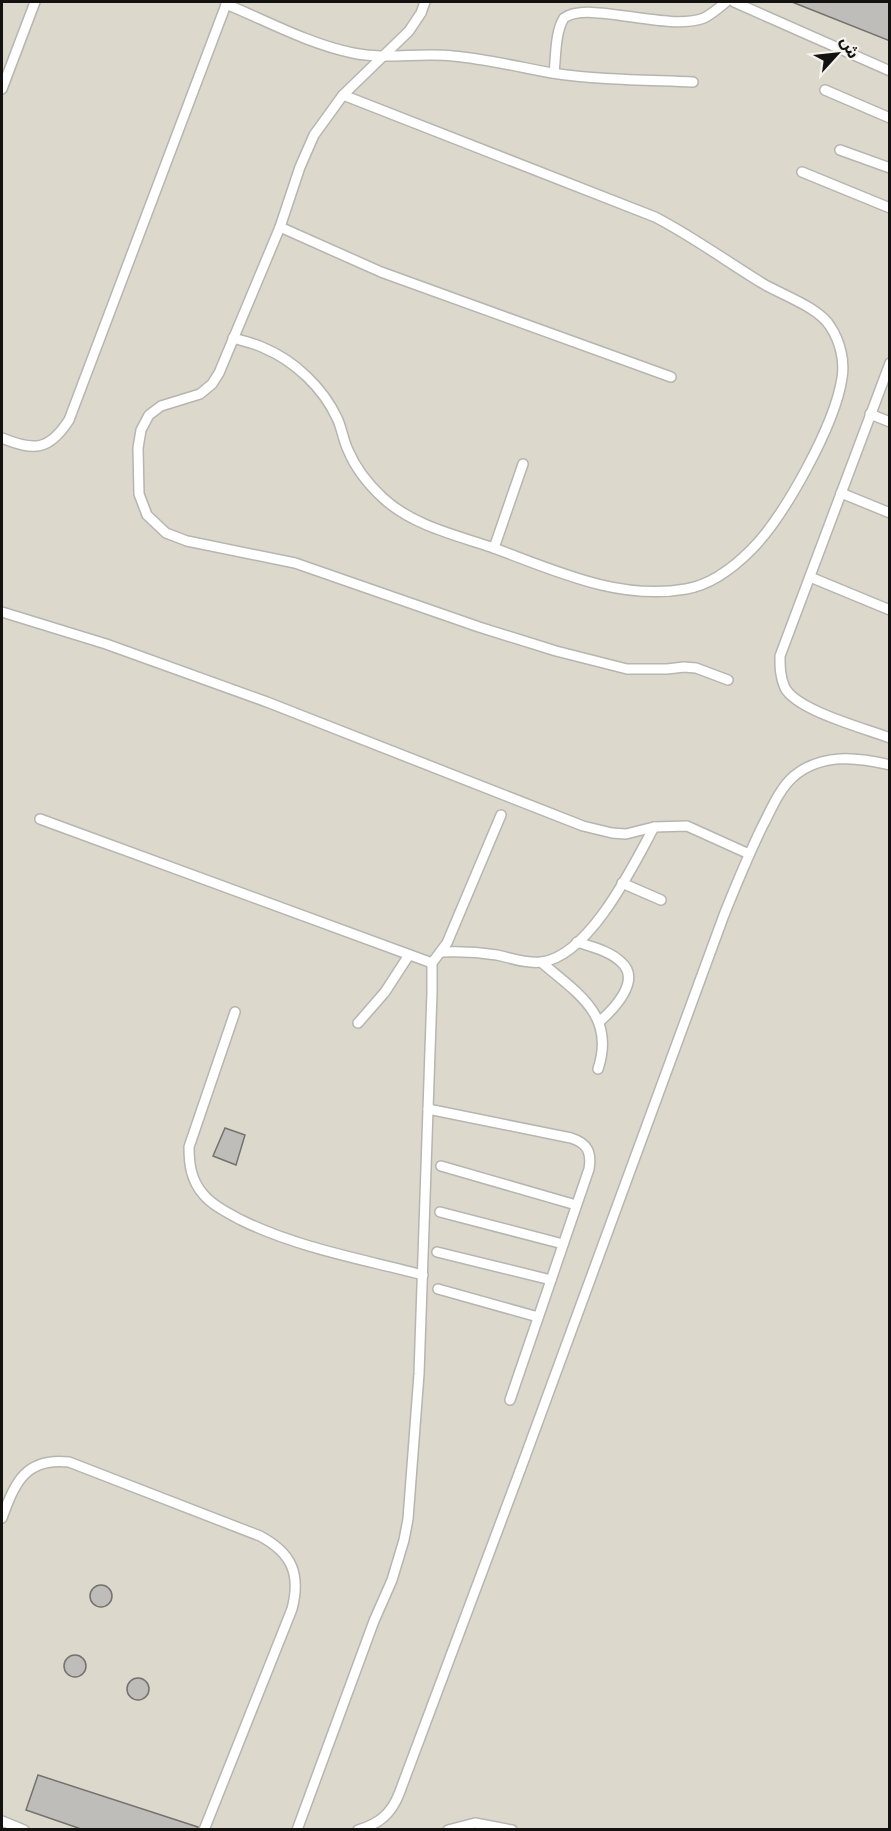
<svg xmlns="http://www.w3.org/2000/svg" width="891" height="1831" viewBox="0 0 891 1831" font-family="Commissioner,'Noto Sans Arabic',sans-serif">
<style>
.built{fill:#ddd8cc}
.building{fill:#bfbdb9;stroke:#74726e;stroke-width:1.5}
.lines{fill:none;stroke-linecap:round;stroke-linejoin:round}
.lane-casing{stroke:#b6b5b0;stroke-width:12}
.lane{stroke:#fff;stroke-width:9}
</style>
<rect width="100%" height="100%" fill="#e7e5e0"/>
<!-- built -->
<rect class="built" x="2" y="2" width="887" height="1827"/>
<!-- building -->
<g class="building">
<polygon points="792,2 890,2 890,41"/>
<polygon points="225,1128 245,1135 236,1165 213,1156"/>
<circle cx="101" cy="1596" r="11"/>
<circle cx="75" cy="1666" r="11"/>
<circle cx="138" cy="1689" r="11"/>
<polygon points="38,1775 198,1827 197,1830 84,1830 26,1810"/>
</g>
<g class="lines">
<!-- lane casing -->
<g class="lane-casing">
<g id="lane">
<polyline points="425,2 421,13 409,31 343,95 314,135 300,167 280,227 219,373 212,384 200,394 161,406 149,415 141,430 138,448 139,494 147,515 166,533 187,541 295,563 479,627 556,651 627,669 667,669 684,667 696,668 728,680"/>
<polyline points="734,2 890,71"/>
<path d="M226,4C267,21 309,44 353,53C386,60 420,52 453,56C486,59 519,67 552,73C598,80 646,80 693,82"/>
<path d="M554,73C556,56 555,32 564,18C588,0 667,32 704,18C712,14 720,7 726,2"/>
<polyline points="2,89 35,2"/>
<polyline points="825,90 890,118"/>
<polyline points="840,150 890,168"/>
<polyline points="802,172 890,208"/>
<polyline points="280,227 381,272 671,377"/>
<path d="M233,338C243,341 254,343 264,348C295,361 323,388 337,418C342,428 343,440 348,450C355,467 369,485 383,498C412,525 455,535 491,547C554,570 618,601 686,589C710,585 734,567 751,550C784,517 835,425 842,378C845,361 840,341 830,326C818,307 782,295 762,283C726,261 692,236 655,217L343,95"/>
<path d="M890,363L780,656C780,667 780,677 785,688C798,711 864,728 890,738"/>
<polyline points="870,414 890,422"/>
<path d="M2,438C34,451 49,451 69,420L227,2"/>
<polyline points="841,493 890,513"/>
<polyline points="494,548 523,464"/>
<polyline points="810,577 890,610"/>
<polyline points="2,612 106,644 267,702 583,826 612,833 626,834 654,827 687,826 749,854"/>
<polyline points="40,819 432,963"/>
<polyline points="622,883 661,900"/>
<path d="M577,942C592,947 610,951 621,962C642,980 614,1009 599,1022"/>
<path d="M441,952C460,951 478,952 497,955C511,958 527,964 542,962C590,955 633,866 654,827"/>
<path d="M541,962C577,993 616,1015 598,1069"/>
<path d="M235,1012L189,1147C189,1164 191,1180 203,1194C213,1206 228,1213 241,1220C298,1248 362,1259 423,1275"/>
<polyline points="358,1023 385,992 409,955"/>
<path d="M428,1109L571,1138C587,1143 592,1152 589,1169L510,1400"/>
<polyline points="441,1166 576,1205"/>
<polyline points="440,1212 563,1244"/>
<polyline points="437,1252 551,1280"/>
<polyline points="438,1289 538,1317"/>
<path d="M2,1518C15,1482 26,1457 69,1462L260,1536C292,1553 301,1574 292,1609L204,1830"/>
<polyline points="2,1821 24,1830"/>
<polyline points="297,1830 374,1621 392,1580 404,1540 408,1519 419,1374 432,992 432,963 447,943 501,815"/>
<path d="M358,1830C379,1824 391,1814 399,1794L521,1468L724,915C736,885 748,856 762,827C771,810 779,789 794,776C822,753 857,757 890,765"/>
<polyline points="448,1830 475,1823 512,1830"/>
</g>
</g>
<!-- lane -->
<use href="#lane" class="lane"/>
</g>
<!-- border -->
<rect width="891" height="1831" fill="none" stroke="#131211" stroke-width="6"/>
<!-- north arrow -->
<g transform="translate(837 54) rotate(63)" stroke="#f4f2ed" stroke-width="4.5" paint-order="stroke">
<path d="M0-4.5L10 22L0 15L-10 22Z" fill="#131211"/>
<text y="-9" font-size="16" font-weight="bold" text-anchor="middle" fill="#131211">ش</text>
</g>
</svg>
